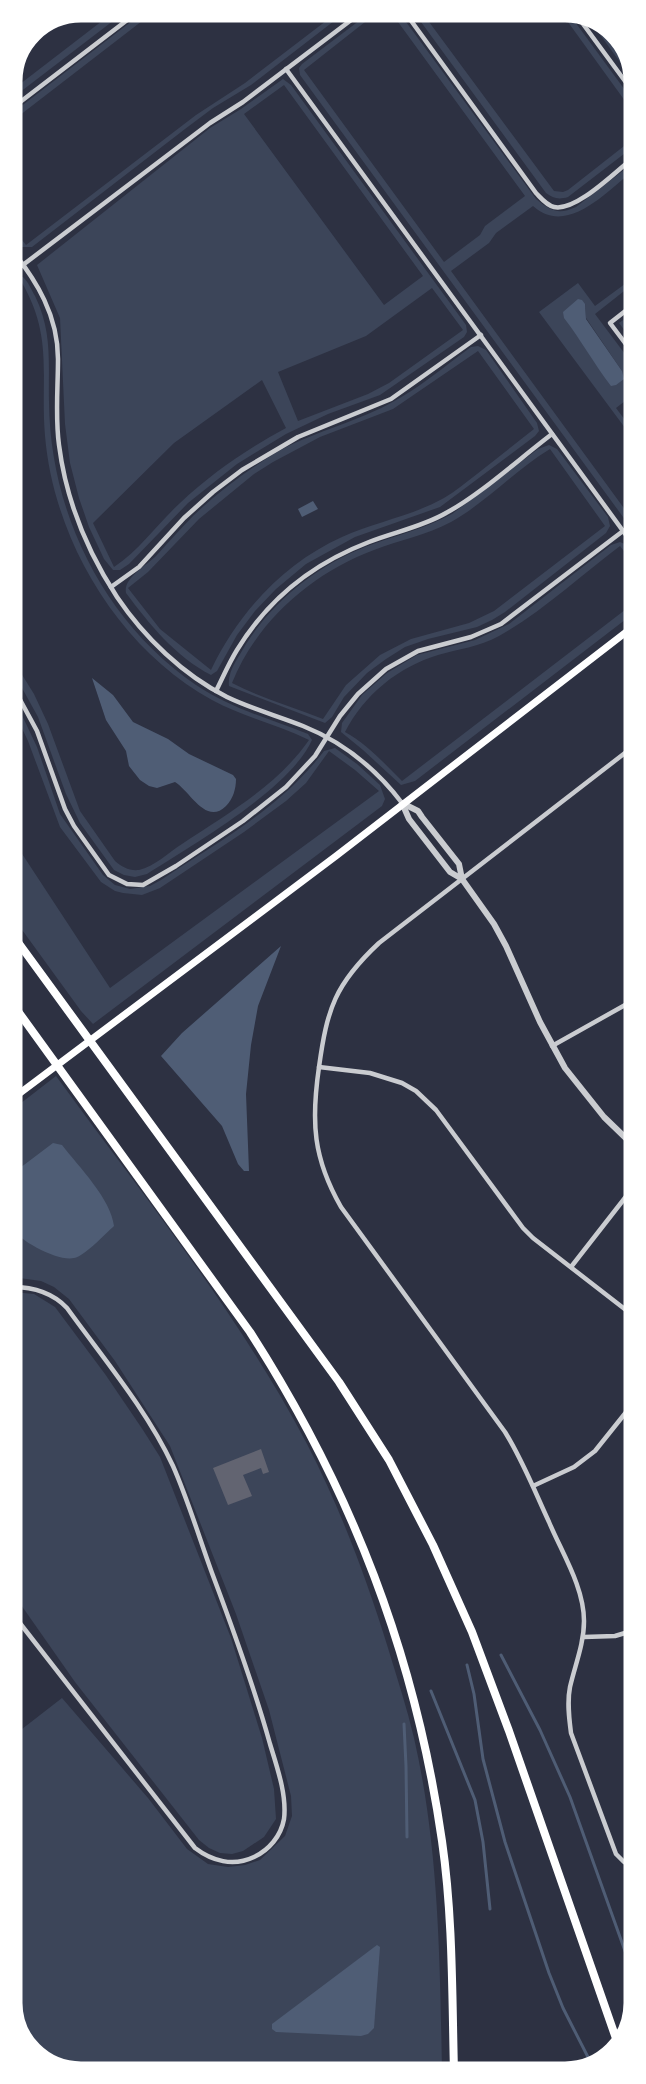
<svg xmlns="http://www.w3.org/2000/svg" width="646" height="2084" viewBox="0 0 646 2084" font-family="Mulish,sans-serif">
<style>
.green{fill:#3c4559;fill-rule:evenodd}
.water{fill:#4f5d75}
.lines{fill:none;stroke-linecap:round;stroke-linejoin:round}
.stream{stroke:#4f5d75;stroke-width:3}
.building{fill:#626471}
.minor{stroke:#caccd0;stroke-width:4.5}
.tertiary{stroke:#caccd0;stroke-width:6}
.secondary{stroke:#fff;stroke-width:7}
.motorway{stroke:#fff;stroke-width:8}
.rim{fill:none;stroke:#fff;stroke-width:3}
</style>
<rect width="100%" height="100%" fill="#2d3142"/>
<!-- green -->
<g class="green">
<polygon points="115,11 126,11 11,99 11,91"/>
<polygon points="145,11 155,11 11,122 11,114"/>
<polygon points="339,11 347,11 251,85 213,108 185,129 32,247 22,247 11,234 11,226 26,245 196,115 245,83"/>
<path d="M372,11H379L304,70L444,262L480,235L485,226L525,196L390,11H398L536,199C551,211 558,215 576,207L633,163V171C607,191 567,237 533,206L496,233L489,243L451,271L634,522V532L300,75L299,68L302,64Z"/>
<path d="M413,11H421L554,191L563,192L568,190L633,139V147L568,197C558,200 553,198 546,193Z"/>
<polygon points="560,11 567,11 633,101 633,112"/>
<polygon points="588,18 599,23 633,70 633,80"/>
<path d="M283,79L291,85L466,325L467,332L464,337L380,395L328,414L286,434L237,464L188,503L129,564L120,570H113L104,559L89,527L79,498L70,463L65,424L60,318L37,265L210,128L241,109ZM284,85L423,276L384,305L244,114ZM432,288L463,330L389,383L368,394L298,421L278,372L366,336ZM262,380L286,428C247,449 212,473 180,503C157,524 140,550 114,567L93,523L174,443Z"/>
<path d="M16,277H23C29,283 31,289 35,296C53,333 48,364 49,402C50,513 104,622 196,685C230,708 270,719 308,734L312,740C290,789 194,844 147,874L135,877L124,875L114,870L80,823L66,794L38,717L11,668V657L34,694L48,724L80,811L115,861C122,867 129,871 139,870C154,867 169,852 182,844C228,813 277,786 309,740C277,724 243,717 212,700C119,649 54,541 45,436C40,376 54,337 21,281L11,286V280Z"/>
<path d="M633,278V284L595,314L634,366V394L616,408L634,432V440L539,312L578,283L595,306ZM585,304L586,318L622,371C577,351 583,351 585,304Z"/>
<polygon points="626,318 631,325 633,323 633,329 630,331 633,336 634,343 619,323"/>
<path d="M478,346L486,350L537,423L539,431L535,436L440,507L355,537L306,564L276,589L255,611L237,635L217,671L211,675C176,657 149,624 126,593C123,578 146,566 156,556C168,543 180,529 193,516C217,493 244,473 272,455C309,433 351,424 389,404C418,389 445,366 471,347ZM478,351L534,429C515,444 496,459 477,474C466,482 456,491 444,498C412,516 375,522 342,537C284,563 238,613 211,670L160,629L128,588L148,572L199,519L254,474L273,462L320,437L393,409Z"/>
<path d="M549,445L557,449L608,517L610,526L606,533L505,612L492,620L477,627L428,639L405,647L386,659L367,673L344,697L332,717L325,723L229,686C227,671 239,657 246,644C274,600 317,566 365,547C394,536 424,529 452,514L538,449ZM550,449L605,526L494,611L469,623L411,639L380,655L346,685L323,719C293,707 261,698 232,683C257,621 312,573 374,550C399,540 427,535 451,522C487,502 515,470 550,449Z"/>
<path d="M620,542C632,546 634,553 634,564L620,546C580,576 542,612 499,636C479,647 458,649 438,655C398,667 364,695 345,732C367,744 384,763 402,781L634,603V613L415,781L401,785L363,750L341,732L342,723L362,695L387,673L417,655L475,640L509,624L611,545Z"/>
<path d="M11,692L37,747L60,814L103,875L115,885L130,889L150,886L161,880C218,842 282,807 324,751L335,748L357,764L380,785L385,799L382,806L93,1024L81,1011L12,916L11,837L110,988L379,791L355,770L329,751L306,783L286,801L244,832L160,888L142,895L123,893L115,891L101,882L60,827L28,741L11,705Z"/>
<path d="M56,1076C143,1195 238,1313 307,1444C341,1510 366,1577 388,1648C397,1678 407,1708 414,1738C439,1847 440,1960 442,2072L219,2073L56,2065L35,2056L13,2021V1736L62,1698L148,1798L187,1849L208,1864L228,1867L245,1865L260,1860L285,1836L292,1816L291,1796L269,1710L236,1614L170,1446L115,1361L69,1299L54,1287L41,1281L12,1277V1110Z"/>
<polygon points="12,1292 34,1294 55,1307 105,1374 143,1430 160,1457 231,1638 262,1738 274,1789 276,1819 264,1837 243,1851 232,1854 220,1853 209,1848 199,1840 75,1682 12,1592"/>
</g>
<!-- water -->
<g class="water">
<path d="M578,299L582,300L585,304L586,319L622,371L624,379L616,385L611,386C594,364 581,340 564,318L563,312Z"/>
<polygon points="313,501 318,509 302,517 298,509"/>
<path d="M92,678L113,695L133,722L168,739L189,754L233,775L236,779C236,789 233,799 226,806C206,826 190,791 175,782L157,788L149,786L140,780L129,766L126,751L106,720Z"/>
<polygon points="281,946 258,1006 251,1045 246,1094 249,1171 244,1171 238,1164 222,1126 161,1056 182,1033"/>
<path d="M53,1143L62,1145C79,1167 111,1199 114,1226C105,1234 85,1256 74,1258C59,1262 19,1241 12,1228V1174Z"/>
<polygon points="377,1945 380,1947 374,2028 368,2034 361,2036 276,2032 272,2029 272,2024"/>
</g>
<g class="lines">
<!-- stream -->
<g class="stream">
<polyline points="501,1655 540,1730 570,1797 635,1979"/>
<polyline points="467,1665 474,1694 483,1759 505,1842 549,1973 563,2008 592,2065"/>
<polyline points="431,1691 475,1800 483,1842 490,1909"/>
<polyline points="404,1724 406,1766 407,1837"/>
</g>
</g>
<!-- building -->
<polygon class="building" points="261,1449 269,1472 263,1474 261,1468 243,1475 252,1496 228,1505 213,1468"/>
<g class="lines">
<!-- minor -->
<g class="minor">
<path d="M404,11L536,193C541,198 546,205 554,207C576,212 616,171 633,158"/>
<polyline points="575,13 633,92"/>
<polyline points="286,69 634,546"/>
<polyline points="11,109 139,11"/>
<path d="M11,249C37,281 58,316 58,359C58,388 55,416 59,445C66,500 87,551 117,597C144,637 183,675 227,697C252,709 278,716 303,726C343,742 377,770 402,803"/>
<polyline points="11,274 210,123 243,102 363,11"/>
<polyline points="633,305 610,323 634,355"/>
<polyline points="111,587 139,567 184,518 213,492 242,470 298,437 391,399 481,335"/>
<polyline points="11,683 37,731 65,809 74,826 109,875 127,884 143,885 176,866 243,821 286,787 315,756 340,716 358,694 386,669 418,651 471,637 501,624 623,531"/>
<path d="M216,691C223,677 229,663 237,650C268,599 314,563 369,542C394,532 422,527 446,513C481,494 519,459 552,434"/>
<path d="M634,746L379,943C335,984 327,1009 319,1067C311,1122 313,1158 341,1207L505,1432C523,1461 535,1492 549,1522C562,1553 584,1587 584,1621C584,1644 575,1665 570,1687C567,1702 569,1718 571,1733L616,1854L624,1862L635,1865"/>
<polyline points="552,1046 634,1000"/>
<polyline points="319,1067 370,1073 402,1083 416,1091 436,1110 523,1228 533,1238 635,1317"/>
<polyline points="571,1267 635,1185"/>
<path d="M12,1287C33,1287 52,1292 67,1308C103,1358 147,1410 173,1466C188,1500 199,1537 212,1573C233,1629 254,1686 270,1744C277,1767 287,1795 284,1819C281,1836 269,1850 254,1857C233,1867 212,1861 195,1848L12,1613"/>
<polyline points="533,1486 574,1467 595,1451 635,1401"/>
<polyline points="584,1637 615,1636 635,1630"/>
</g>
<!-- tertiary -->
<g class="tertiary">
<polyline points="402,803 409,819 450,872 462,879 494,924 506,946 540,1022 565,1068 604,1117 634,1146"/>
<polyline points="402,803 418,811 422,817 459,864 462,879"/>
</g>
<!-- secondary -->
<polyline class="secondary" points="12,1099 336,856 634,626"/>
<!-- motorway -->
<g class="motorway">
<polyline points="12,934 339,1382 389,1460 433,1545 472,1632 509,1731 619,2047"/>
<path d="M12,1003L250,1332C352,1491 415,1654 442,1841C453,1917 452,1995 454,2072"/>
</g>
</g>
<!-- crop -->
<path d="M0 0H646V2084H0ZM81 21H565A60 60 0 0 1 625 81V2003A60 60 0 0 1 565 2063H81A60 60 0 0 1 21 2003V81A60 60 0 0 1 81 21Z" fill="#fff" fill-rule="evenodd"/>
<path class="rim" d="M81 21H565A60 60 0 0 1 625 81V2003A60 60 0 0 1 565 2063H81A60 60 0 0 1 21 2003V81A60 60 0 0 1 81 21Z"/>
</svg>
